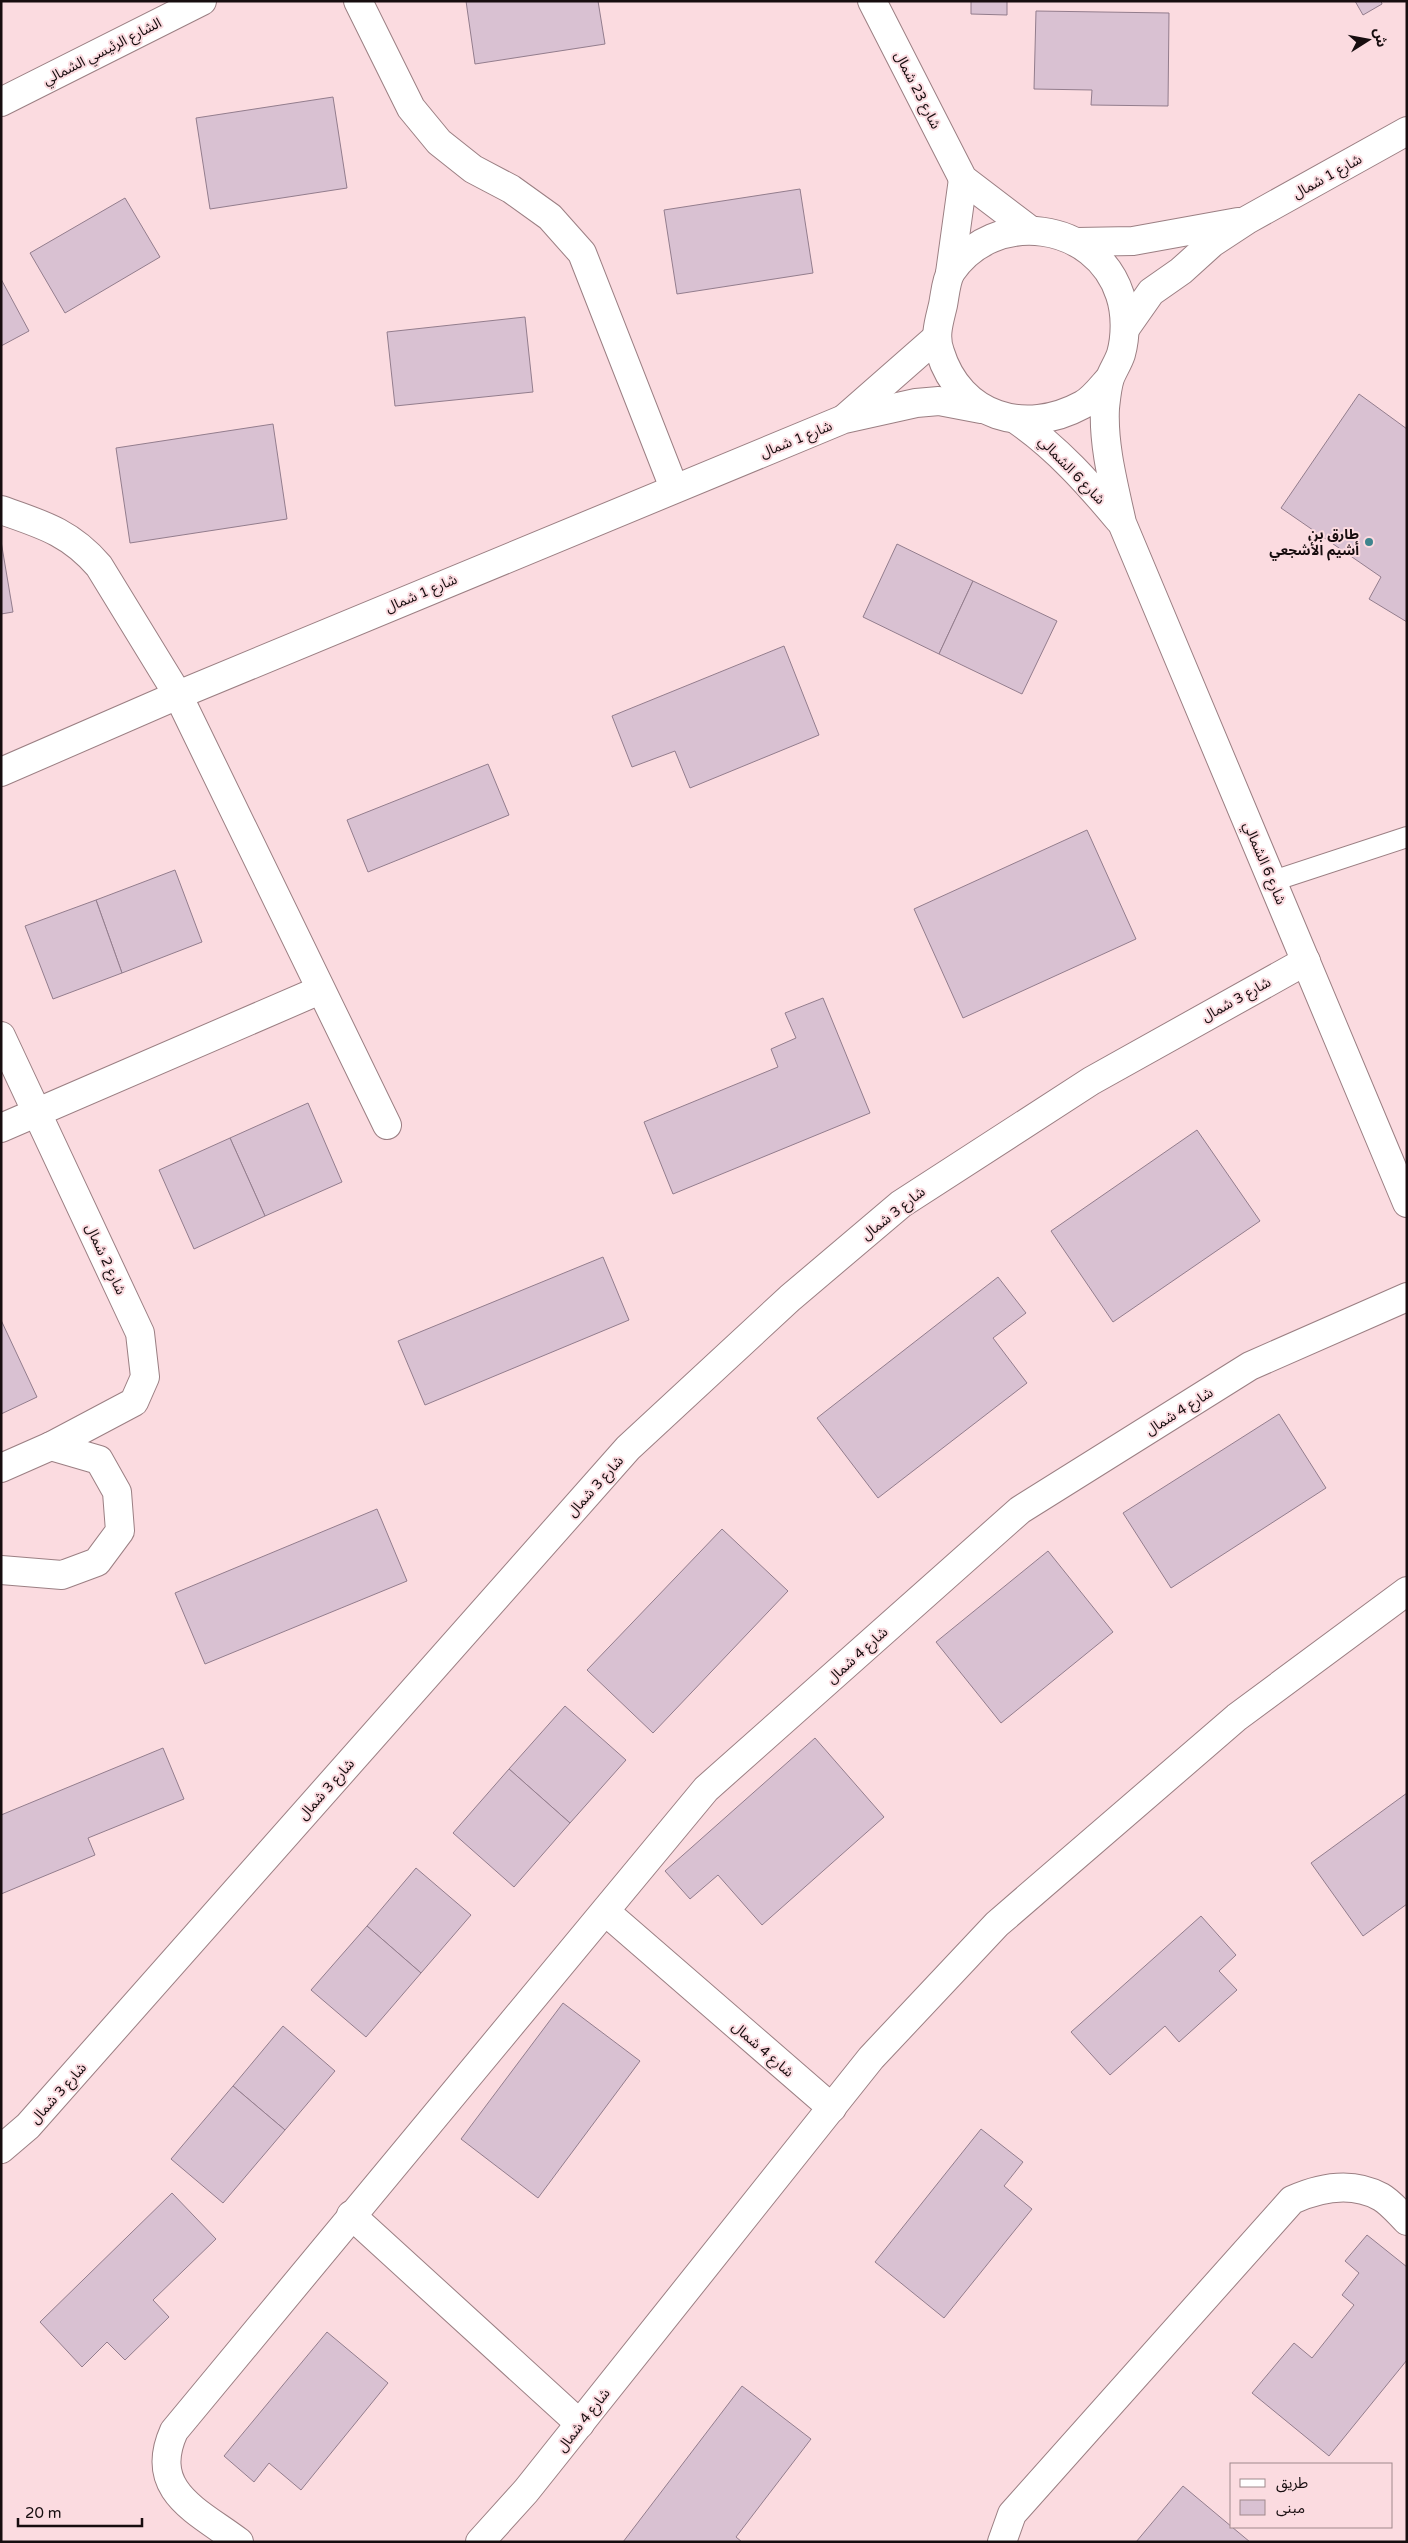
<svg xmlns="http://www.w3.org/2000/svg" width="1408" height="2543" viewBox="0 0 1408 2543" font-family="'Varela Round','Noto Sans Arabic',sans-serif">
<style>
.building{fill:#d9c1d2;stroke:#937d8d}
.lines{fill:none;stroke-linecap:round;stroke-linejoin:round}
.service-casing{stroke:#9b7f83;stroke-width:22}
.minor-casing{stroke:#9b7f83;stroke-width:30}
.tertiary-casing{stroke:#9b7f83;stroke-width:30}
.service{stroke:#fff;stroke-width:20}
.minor{stroke:#fff;stroke-width:28}
.tertiary{stroke:#fff;stroke-width:28}
.poi-dot{fill:#3e858e;stroke:#fbdbe0;stroke-width:2}
.labels{text-anchor:middle;stroke-width:4;stroke-linejoin:round;paint-order:stroke}
.street-label{font-size:14px;fill:#170d0f;stroke:#fbdbe0}
.poi-label{font-size:14px;font-weight:bold;fill:#170d0f;stroke:#fbdbe0;text-anchor:end}
</style>
<rect width="100%" height="100%" fill="#fbdbe0"/>
<!-- building -->
<g class="building">
<polygon points="466,1 598,1 605,44 475,64"/>
<polygon points="971,1 1007,1 1007,15 971,14"/>
<polygon points="1355,1 1381,1 1382,4 1363,15"/>
<polygon points="1036,11 1169,13 1168,106 1091,105 1092,90 1034,89"/>
<polygon points="333,97 347,188 210,209 196,118"/>
<polygon points="800,189 813,273 677,294 664,210"/>
<polygon points="125,198 160,257 65,313 30,253"/>
<polygon points="1,279 29,331 1,346"/>
<polygon points="525,317 533,392 395,406 387,332"/>
<polygon points="1359,394 1407,429 1407,622 1369,599 1381,577 1281,508"/>
<polygon points="273,424 287,519 130,543 116,448"/>
<polygon points="1,541 13,612 1,614"/>
<polygon points="897,544 973,581 939,654 863,617"/>
<polygon points="973,581 1057,621 1022,694 939,654"/>
<polygon points="784,646 819,735 690,788 675,751 632,767 612,716"/>
<polygon points="488,764 509,815 368,872 347,820"/>
<polygon points="1087,830 1136,939 963,1018 914,909"/>
<polygon points="175,870 202,942 122,973 96,900"/>
<polygon points="96,900 122,973 53,999 25,926"/>
<polygon points="823,998 870,1113 673,1194 644,1122 778,1067 771,1049 796,1038 785,1013"/>
<polygon points="308,1103 342,1182 265,1216 230,1138"/>
<polygon points="1197,1130 1260,1221 1113,1322 1051,1231"/>
<polygon points="230,1138 265,1216 194,1249 159,1170"/>
<polygon points="603,1257 629,1320 425,1405 398,1341"/>
<polygon points="998,1277 1026,1313 993,1338 1027,1383 878,1498 817,1418"/>
<polygon points="1,1320 37,1397 1,1414"/>
<polygon points="1279,1414 1326,1488 1171,1588 1123,1513"/>
<polygon points="377,1509 407,1581 205,1664 175,1593"/>
<polygon points="722,1529 788,1591 653,1733 587,1670"/>
<polygon points="1048,1551 1113,1632 1001,1723 936,1642"/>
<polygon points="565,1706 626,1760 570,1823 509,1769"/>
<polygon points="815,1738 884,1817 762,1925 718,1875 690,1899 665,1871"/>
<polygon points="163,1748 184,1799 88,1838 95,1855 1,1894 1,1815"/>
<polygon points="509,1769 570,1823 514,1887 453,1833"/>
<polygon points="1407,1793 1407,1904 1363,1936 1311,1863"/>
<polygon points="416,1868 471,1915 421,1973 367,1926"/>
<polygon points="1201,1916 1236,1955 1219,1971 1237,1990 1179,2042 1165,2026 1110,2075 1071,2032"/>
<polygon points="367,1926 421,1973 366,2037 311,1990"/>
<polygon points="563,2003 640,2061 538,2198 461,2139"/>
<polygon points="283,2026 335,2071 285,2130 233,2086"/>
<polygon points="233,2086 285,2130 223,2203 171,2159"/>
<polygon points="981,2129 1023,2162 1004,2186 1032,2209 944,2318 875,2262"/>
<polygon points="172,2193 216,2239 153,2300 169,2317 125,2360 107,2342 82,2367 40,2322"/>
<polygon points="1367,2235 1407,2267 1407,2360 1329,2456 1252,2393 1294,2343 1312,2358 1354,2305 1342,2295 1359,2273 1345,2261"/>
<polygon points="327,2332 388,2383 301,2490 269,2463 254,2482 224,2456"/>
<polygon points="742,2386 811,2439 736,2537 742,2542 623,2542"/>
<polygon points="1183,2486 1232,2527 1250,2542 1136,2542"/>
</g>
<g class="lines">
<!-- service casing -->
<g class="service-casing">
<polyline id="service" points="1273,881 1407,837"/>
</g>
<!-- minor casing -->
<g class="minor-casing">
<g id="minor">
<polyline points="358,1 411,108 439,142 473,169 511,189 550,217 582,253 674,488"/>
<polyline points="1,102 202,1"/>
<path d="M1,510C41,524 70,532 99,566L178,695L387,1125"/>
<polyline points="1,1036 140,1333 145,1377 134,1402 51,1446 1,1468"/>
<polyline points="1,1128 320,990"/>
<polyline points="1,1570 62,1575 97,1562 120,1531 117,1492 99,1460 51,1446"/>
<polyline points="606,1912 832,2108"/>
<polyline points="1,2149 28,2126 628,1448 790,1298 901,1204 1091,1081 1306,961"/>
<polyline points="351,2215 580,2424"/>
<path d="M239,2542C198,2511 147,2491 174,2431L706,1789L1020,1510L1250,1366L1407,1297"/>
<polyline points="480,2542 526,2491 871,2058 997,1924 1237,1717 1407,1591"/>
<path d="M1002,2542L1012,2514L1292,2200C1321,2187 1352,2181 1381,2197C1390,2202 1399,2213 1407,2221"/>
</g>
</g>
<!-- tertiary casing -->
<g class="tertiary-casing">
<g id="tertiary">
<polyline points="872,1 963,179 1030,230"/>
<polyline points="1077,242 1133,241 1238,222"/>
<polyline points="950,273 963,179"/>
<polyline points="1125,329 1151,292 1181,271 1212,243 1247,220 1407,131"/>
<path d="M1109,379C1101,388 1092,400 1082,405C1025,436 960,417 940,352C934,336 939,322 943,305C945,295 946,280 951,272C994,208 1096,221 1120,295C1126,313 1126,336 1121,354C1118,363 1113,370 1110,378C1107,387 1106,399 1105,408C1103,446 1114,486 1122,523L1407,1203"/>
<polyline points="845,418 935,339"/>
<path d="M1018,421C1057,448 1089,484 1119,520"/>
<polyline points="1,772 178,695 844,419 916,403 939,401 981,409"/>
</g>
</g>
<!-- service -->
<use href="#service" class="service"/>
<!-- minor -->
<use href="#minor" class="minor"/>
<!-- tertiary -->
<use href="#tertiary" class="tertiary"/>
</g>
<!-- markers -->
<circle class="poi-dot" cx="1369" cy="542" r="5"/>
<g class="labels">
<!-- street labels -->
<g class="street-label">
<text transform="translate(102 51) rotate(-27)" y="5">الشارع الرئيسي الشمالي</text>
<text transform="translate(918 90) rotate(63)" y="5">شارع 23 شمال</text>
<text transform="translate(1327 176) rotate(-29)" y="5">شارع 1 شمال</text>
<text transform="translate(796 439) rotate(-22)" y="5">شارع 1 شمال</text>
<text transform="translate(1072 470) rotate(46)" y="5">شارع 6 الشمالي</text>
<text transform="translate(421 593) rotate(-23)" y="5">شارع 1 شمال</text>
<text transform="translate(1265 863) rotate(67)" y="5">شارع 6 الشمالي</text>
<text transform="translate(1236 999) rotate(-29)" y="5">شارع 3 شمال</text>
<text transform="translate(893 1213) rotate(-38)" y="5">شارع 3 شمال</text>
<text transform="translate(106 1259) rotate(65)" y="5">شارع 2 شمال</text>
<text transform="translate(1179 1411) rotate(-32)" y="5">شارع 4 شمال</text>
<text transform="translate(595 1486) rotate(-48)" y="5">شارع 3 شمال</text>
<text transform="translate(857 1655) rotate(-42)" y="5">شارع 4 شمال</text>
<text transform="translate(326 1789) rotate(-48)" y="5">شارع 3 شمال</text>
<text transform="translate(763 2049) rotate(41)" y="5">شارع 4 شمال</text>
<text transform="translate(58 2093) rotate(-48)" y="5">شارع 3 شمال</text>
<text transform="translate(583 2420) rotate(-52)" y="5">شارع 4 شمال</text>
</g>
<!-- poi labels -->
<g class="poi-label">
<text x="1359" y="539">طارق بن<tspan x="1359" dy="16">أشيم الأشجعي</tspan></text>
</g>
</g>
<!-- border -->
<rect width="1408" height="2543" fill="none" stroke="#170d0f" stroke-width="5"/>
<!-- legend -->
<rect x="1230" y="2463" width="162" height="65" fill="#fbdbe0" stroke="#a0898c"/>
<rect x="1240" y="2479" width="25" height="8" fill="#ffffff" stroke="#a0898c"/>
<text x="1276" y="2488" font-size="15" fill="#170d0f">طريق</text>
<rect x="1240" y="2500" width="25" height="15" fill="#d9c1d2" stroke="#a0898c"/>
<text x="1276" y="2513" font-size="15" fill="#170d0f">مبنى</text>
<!-- north arrow -->
<g transform="translate(1368 40) rotate(79)" stroke="#fbdbe0" stroke-width="4" paint-order="stroke">
<path d="M0-4L9 19L0 12L-9 19Z" fill="#170d0f"/>
<text y="-8" font-size="14" font-weight="bold" text-anchor="middle" fill="#170d0f">ش</text>
</g>
<!-- scale -->
<path d="M18 2518v8h124v-8" fill="none" stroke="#170d0f" stroke-width="2.5"/>
<text x="25" y="2518" font-size="15" fill="#170d0f" stroke="#fbdbe0" stroke-width="4" paint-order="stroke">20 m</text>
</svg>
